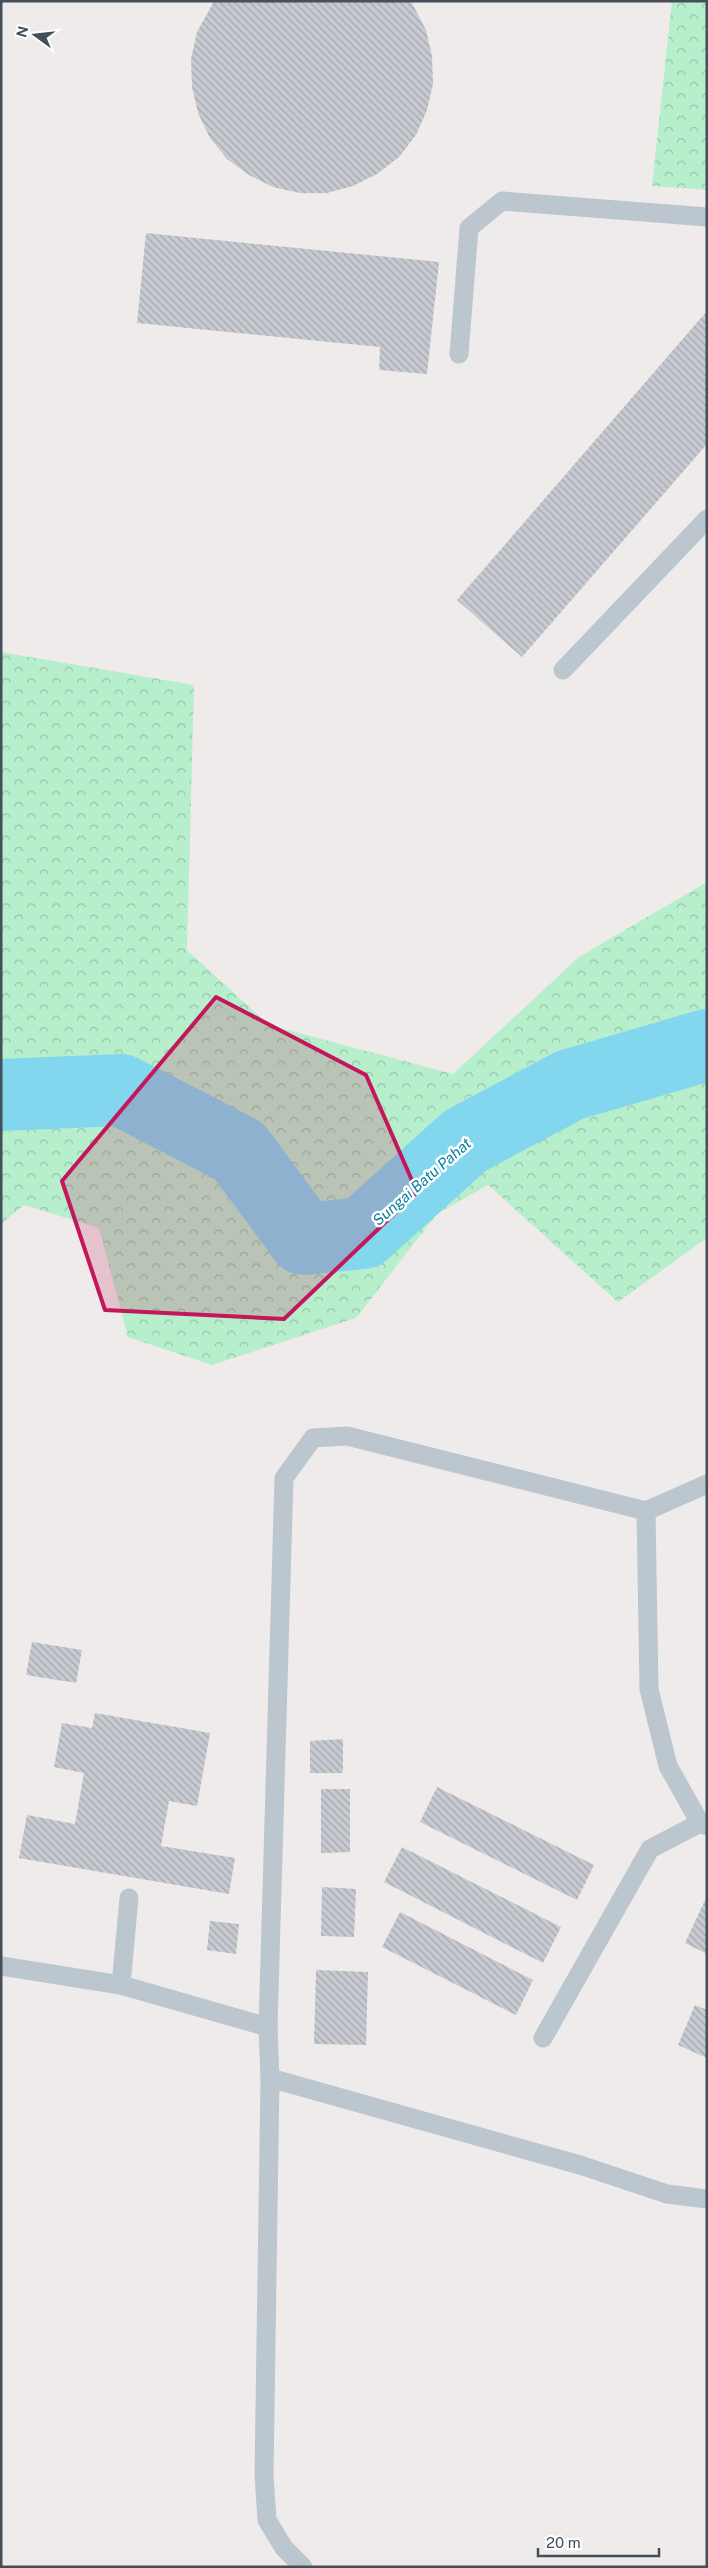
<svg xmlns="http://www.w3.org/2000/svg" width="708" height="2568" viewBox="0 0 708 2568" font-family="'Public Sans',sans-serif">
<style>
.forest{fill:url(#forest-crowns)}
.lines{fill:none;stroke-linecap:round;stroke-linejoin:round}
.river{stroke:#82d7ee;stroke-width:72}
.building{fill:url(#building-back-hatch)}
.lane{stroke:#bcc6cf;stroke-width:19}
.marked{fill:#c2185b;fill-opacity:0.2;stroke:#c2185b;stroke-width:4;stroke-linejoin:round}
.labels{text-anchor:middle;stroke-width:5;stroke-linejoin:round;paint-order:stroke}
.water-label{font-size:15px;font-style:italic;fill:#0880a1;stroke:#fff}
</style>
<defs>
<pattern id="forest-crowns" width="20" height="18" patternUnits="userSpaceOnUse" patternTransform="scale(1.25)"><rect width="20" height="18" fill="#b7efcd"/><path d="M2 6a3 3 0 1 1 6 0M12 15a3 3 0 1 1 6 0" fill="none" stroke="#96c4a9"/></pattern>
<pattern id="building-back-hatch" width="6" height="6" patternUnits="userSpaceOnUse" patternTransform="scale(1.25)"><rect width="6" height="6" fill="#c8cad1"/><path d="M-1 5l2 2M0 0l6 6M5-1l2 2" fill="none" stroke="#a4a6ad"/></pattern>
</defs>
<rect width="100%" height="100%" fill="#efebeb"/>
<!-- forest -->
<g class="forest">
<polygon points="672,1 707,1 707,190 652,186"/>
<polygon points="1,652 194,685 187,950 269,1025 453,1074 579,957 707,882 707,1238 618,1302 488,1185 437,1214 356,1318 212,1365 128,1337 99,1228 24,1205 1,1224"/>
</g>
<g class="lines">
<!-- river -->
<polyline class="river" points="1,1095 121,1090 239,1151 304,1239 363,1233 465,1141 570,1085 707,1045"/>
</g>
<!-- building -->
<g class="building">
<polygon points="214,1 411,1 426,30 432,56 433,84 427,110 416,135 399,157 377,174 353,186 327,193 300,193 273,187 249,175 227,159 210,138 198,113 192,87 191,59 197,32"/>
<polygon points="146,233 439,262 427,374 379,370 380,347 137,323"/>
<polygon points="707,311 707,444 522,657 457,600"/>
<polygon points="32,1642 82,1650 76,1683 26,1675"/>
<polygon points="95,1713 210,1733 197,1806 169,1801 161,1846 235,1858 229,1894 19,1858 27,1815 75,1824 84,1773 54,1767 62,1723 92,1728"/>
<polygon points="343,1739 343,1773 310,1773 310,1741"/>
<polygon points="437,1787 594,1865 577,1900 420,1822"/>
<polygon points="321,1789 350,1789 350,1852 321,1853"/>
<polygon points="402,1847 561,1927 543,1963 384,1882"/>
<polygon points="322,1887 356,1889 354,1937 321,1936"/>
<polygon points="707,1896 707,1954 685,1943"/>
<polygon points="400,1912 533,1980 516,2015 382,1947"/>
<polygon points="210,1921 239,1924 236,1954 207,1950"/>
<polygon points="316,1970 368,1972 366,2045 314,2044"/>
<polygon points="695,2005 707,2010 707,2058 678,2045"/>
</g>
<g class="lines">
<!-- lane -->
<g class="lane">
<polyline points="459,354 469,228 502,201 707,217"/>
<polyline points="563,670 707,519"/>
<polyline points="646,1511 707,1484"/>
<polyline points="1,1966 121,1985 268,2027"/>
<polyline points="121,1985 129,1898"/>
<polyline points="543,2038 650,1849 700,1823"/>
<polyline points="270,2078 580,2165 667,2194 707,2199"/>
<polyline points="303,2567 284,2548 267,2520 264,2475 270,2078 268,2027 284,1478 313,1438 347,1436 646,1511 649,1689 668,1766 700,1823 707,1826"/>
</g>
</g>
<!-- marked area -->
<path class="marked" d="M216,997L366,1075L417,1192L284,1319L105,1310L62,1181Z"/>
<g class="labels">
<!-- water labels -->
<g class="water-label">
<text transform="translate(422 1182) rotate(-41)" y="5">Sungai Batu Pahat</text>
</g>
</g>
<!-- border -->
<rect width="708" height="2568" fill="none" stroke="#444f59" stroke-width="5"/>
<!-- north arrow -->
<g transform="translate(35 35) rotate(285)" stroke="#ffffff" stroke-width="4" paint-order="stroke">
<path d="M0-4L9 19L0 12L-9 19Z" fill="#444f59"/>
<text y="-8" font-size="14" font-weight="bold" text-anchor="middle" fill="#444f59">N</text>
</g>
<!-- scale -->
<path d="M538 2548v8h121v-8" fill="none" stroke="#444f59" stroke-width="2.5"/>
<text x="546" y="2548" font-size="15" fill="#444f59" stroke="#ffffff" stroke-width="4" paint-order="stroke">20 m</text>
</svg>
